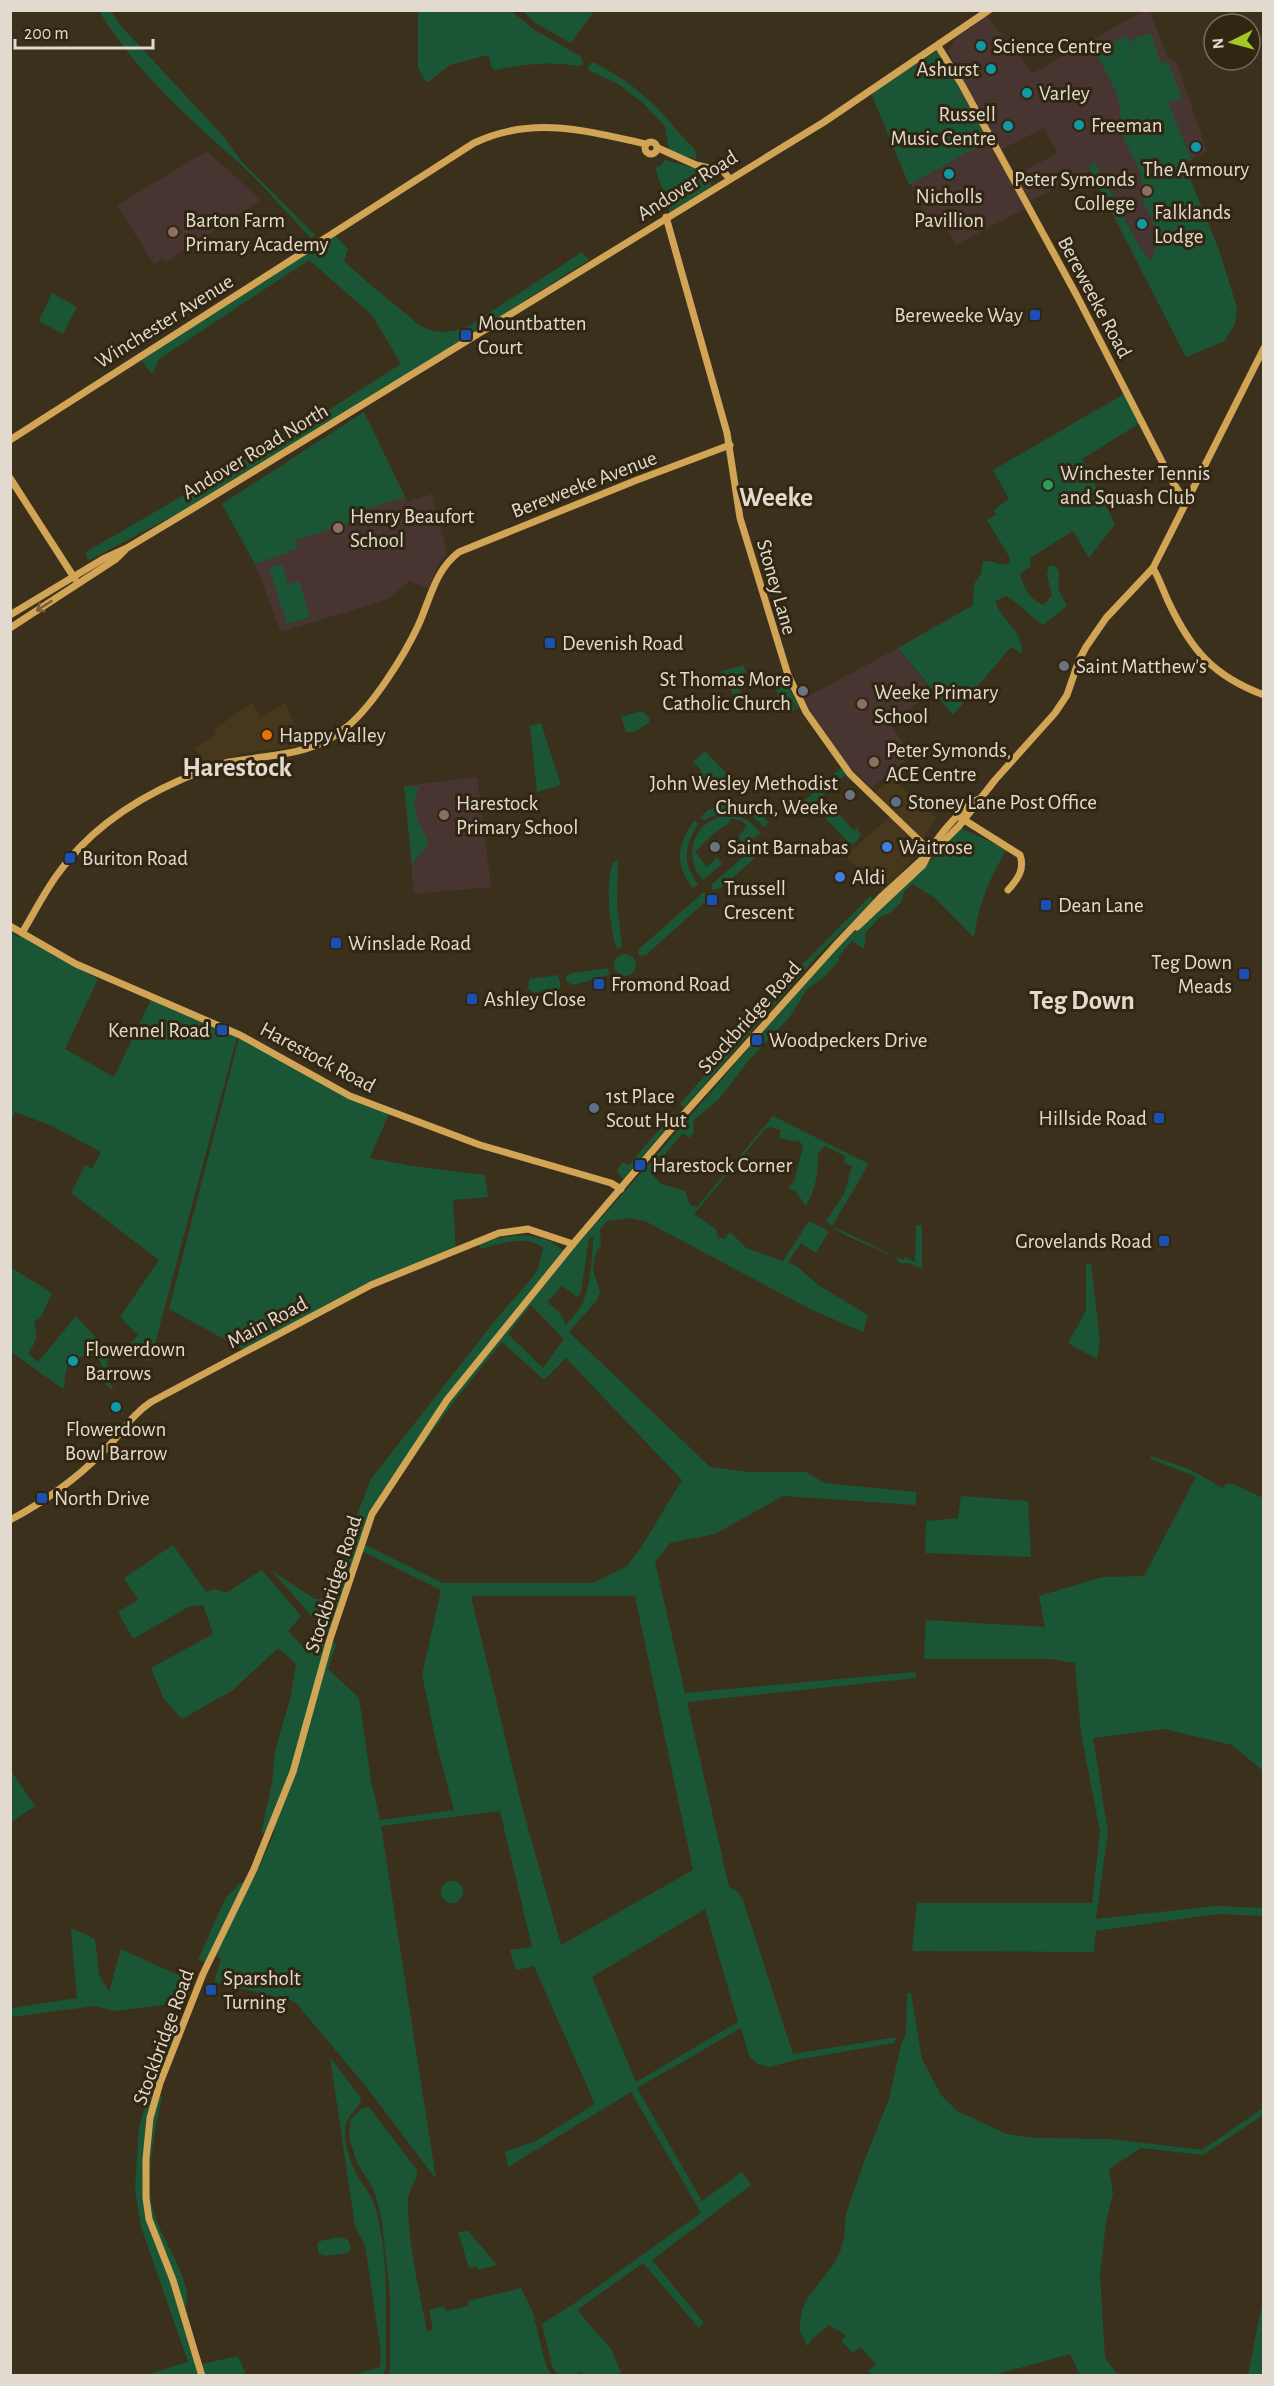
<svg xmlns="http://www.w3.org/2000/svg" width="1274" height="2386" viewBox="0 0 1274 2386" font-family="'Alegreya Sans',sans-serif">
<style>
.built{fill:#47381d}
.education{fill:#483430}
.green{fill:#1a5636;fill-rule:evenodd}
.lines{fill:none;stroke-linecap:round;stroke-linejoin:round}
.secondary{stroke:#d1a456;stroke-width:7}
.oneway{stroke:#795f31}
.culture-dot{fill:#0f9aa8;stroke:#312612;stroke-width:2}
.education-dot{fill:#8d6e63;stroke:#312612;stroke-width:2}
.transit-dot{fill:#1a4fb4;stroke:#312612;stroke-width:2}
.leisure-dot{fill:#2e9e5b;stroke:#312612;stroke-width:2}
.worship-dot{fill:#6b7280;stroke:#312612;stroke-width:2}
.food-dot{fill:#e8710a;stroke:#312612;stroke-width:2}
.service-dot{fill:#5c6f8a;stroke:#312612;stroke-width:2}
.shop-dot{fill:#3f7fe0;stroke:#312612;stroke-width:2}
.labels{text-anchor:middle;stroke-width:6;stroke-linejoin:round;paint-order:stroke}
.poi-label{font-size:21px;fill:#e2dace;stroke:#312612;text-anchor:start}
.street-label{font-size:21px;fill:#e2dace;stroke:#312612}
.district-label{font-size:27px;font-weight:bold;fill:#e2dace;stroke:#312612}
</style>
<rect width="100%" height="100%" fill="#3b301c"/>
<!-- built -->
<g class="built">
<polygon points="252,703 261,718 286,703 298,734 299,746 240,754 203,766 195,748 216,735 213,730"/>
<polygon points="890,777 937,818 925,835 915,857 883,891 847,858 848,853 892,815 873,795"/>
</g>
<!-- education -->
<g class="education">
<polygon points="1143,11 1150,11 1167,56 1177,63 1207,151 1184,164 1219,250 1237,308 1235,324 1224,341 1186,357 1090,171 1028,202 1014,176 1058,153 1044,128 1000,150 948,52 955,38 987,16 1033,73"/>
<polygon points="939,50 1026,208 956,245 944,223 930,229 871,93"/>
<polygon points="207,151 261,200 165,263 163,259 154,265 117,205"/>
<polygon points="364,412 408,502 432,494 447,553 437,566 429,589 409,581 389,599 281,632 255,564 222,504"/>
<polygon points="898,648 933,693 890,722 910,756 872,788 847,765 803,699"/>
<polygon points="477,777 491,887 414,894 404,786"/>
</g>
<!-- green -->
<g class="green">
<path d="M99,11H111L120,25L225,138L241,161L315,235L311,238C287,213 264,186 238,162C187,117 134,69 99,11Z"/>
<path d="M418,11H511L536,31L580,56L584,64C577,68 569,64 561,64C539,62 517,66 495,70L492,68L488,55L450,65L428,82L425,81L418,68Z"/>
<polygon points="523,11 594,11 571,43 535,23"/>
<path d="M1151,33L1161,64L1168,61L1182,98L1168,103L1192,160L1184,164L1219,250L1237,308L1235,324L1224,341L1186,357L1090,170L1089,165L1095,162L1139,246L1150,260C1164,240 1154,222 1143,202L1145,195L1140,172L1121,132L1120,105L1116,92L1096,52L1127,35L1140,71L1130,40Z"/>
<polygon points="939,50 988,141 909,185 871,93"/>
<path d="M590,63H595C634,84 654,102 682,136C688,143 698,149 696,159L669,151L665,126L643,103L618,84L588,70Z"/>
<polygon points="665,160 712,173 710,181 712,186 670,212 664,199 671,191 662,190 655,167 660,166"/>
<path d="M335,235L348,249L344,261C364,280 384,296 405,313C412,319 419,326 428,329C441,335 456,331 469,326L582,252L589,260L483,327L184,510L88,561L86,552L313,420L401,364L372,315L309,260L159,359L152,374L141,360Z"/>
<polygon points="52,293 77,307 63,334 39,321"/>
<path d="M1124,394L1140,423L1082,459L1115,524L1089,558L1073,531L1030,558L1031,566L1020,574C1022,586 1032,602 1044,605L1052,595L1047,575L1049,566H1055L1059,571L1058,589L1067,606L1043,625C1029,616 1021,604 1006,596L995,601C1003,623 1023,630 1022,654L1011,647L953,715L898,648L973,605L974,584L981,574L983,561C992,560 999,566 1009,564L1010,558L987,520L996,515L994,510L1009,499L993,470Z"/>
<polygon points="364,412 405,497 354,513 352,522 296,540 297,549 255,564 222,504"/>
<polygon points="282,564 288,584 299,581 310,617 287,624 269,568"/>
<polygon points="743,665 746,672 740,675 741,678 736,681 742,694 735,697 720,672"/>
<polygon points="781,673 799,707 797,709 791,698 796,709 792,711 789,701 773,706 781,702 771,678"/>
<polygon points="642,711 649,717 649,723 634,732 626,732 621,717"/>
<polygon points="541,723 561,785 537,792 530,726"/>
<polygon points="705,751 733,780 720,786 718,782 707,786 698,775 702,771 693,762"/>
<polygon points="841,768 846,774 815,803 806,804 805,800"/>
<path d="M404,786L419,787C408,809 420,823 429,843L412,864Z"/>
<polygon points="831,800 835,804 833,807 854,831 857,828 861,835 854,844 849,843 819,811"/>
<path d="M730,803L754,809L769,822L764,827C745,806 727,810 704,820L700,818L708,810Z"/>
<path d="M735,815L749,821L761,833L744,845L738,837L747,826L742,821L731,818L729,823L713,834L695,852L707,867L717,857L722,864L703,880C679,852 698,814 735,815Z"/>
<path d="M695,820L698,824C684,847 682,862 698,884L693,888C674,864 677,843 695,820Z"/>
<path d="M960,828L1007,849C990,877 978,905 974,938L935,898L912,884L904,892L902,901L890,913L880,917L866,932L864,949L852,941L838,957L840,960L824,977L807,989L789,1018L749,1060L719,1099L693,1121L694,1133L689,1138L683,1133L650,1172L661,1184L685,1191L690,1205L697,1207L773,1116L869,1164L832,1226L903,1260L906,1257L915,1262L916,1225H922V1269L910,1263H899L896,1257C873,1246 844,1239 826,1221L844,1194L852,1166L844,1163L845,1156L825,1146L818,1153C818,1174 816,1188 806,1206L796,1192L789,1188L795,1179L803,1146L799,1140L796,1142L779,1138L781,1130L771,1127L765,1129L694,1214L716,1229L718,1237L725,1239L730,1232L746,1248L783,1261L809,1221L829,1231L816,1253L801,1243L788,1262L799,1268L818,1285L868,1315L863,1332L810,1309L647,1222L631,1218L607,1221L600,1229L601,1245L595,1255L593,1269L600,1293L597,1300L569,1332L710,1467L750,1472H806L824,1483L916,1492V1505L783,1496L715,1534L670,1543L655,1562L685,1693L916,1672V1678L687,1702L729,1887L737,1891L743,1900L793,2054L897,2037L894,2043L795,2060L770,2067L758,2064L749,2056L741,2028L637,2088L702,2201L742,2172L751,2185L652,2260L704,2323L699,2328L643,2263L577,2310L611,2349L622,2375H583L581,2372L573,2375H558L552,2366L542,2324L572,2305L701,2213L631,2092L508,2167L505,2152L536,2141L595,2104L534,1966L516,1970L510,1950L532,1947L500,1811L381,1826L436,2179L364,2084L296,2003L290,2000L214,1982L221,1959L217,1956L219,1946L207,1962L198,1960L225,1899L240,1883H252L275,1831L261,1833L272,1783L275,1751L291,1695L296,1664L278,1648L233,1690L182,1719L164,1699L151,1668L213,1634L203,1605L190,1606L133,1639L118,1612L138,1600L124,1578L173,1545L206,1592L215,1589L226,1593L262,1570L301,1616L288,1631L304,1648L314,1627L324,1639L336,1644L328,1669L359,1698L371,1780L380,1820L454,1810L437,1746L422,1675L441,1590L362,1551L365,1545L443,1583H593L627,1566L642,1546L682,1480L566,1358L544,1380L502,1342L456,1399L374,1512L330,1637L272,1571L315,1599H321L326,1594L371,1479L497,1318L528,1283L538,1269L543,1248C526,1234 499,1244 480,1249L479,1244C509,1233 545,1229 568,1255C651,1164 730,1069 811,976C858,923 915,882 960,828ZM593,1236C593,1254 590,1291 581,1306C577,1313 571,1319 566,1325L560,1313L547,1302L562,1286L577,1297L581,1292L589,1239ZM531,1305L564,1339L543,1368L508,1334ZM471,1596H635L693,1870L561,1945L522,1807ZM705,1909L738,2022L636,2082L592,1977Z"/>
<polygon points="763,840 769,841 769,845 721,888 712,890 712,884"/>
<path d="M618,860L617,906L622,946L618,949L615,945C610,919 605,889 613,862Z"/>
<polygon points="704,892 707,896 706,901 646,955 639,956 638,951 641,947"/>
<polygon points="870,896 874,900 819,954 684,1108 680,1104 791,976"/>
<polygon points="10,932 20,938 22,935 98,979 65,1049 114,1077 152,998 237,1037 150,1362 130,1345 138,1335 120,1317 159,1260 71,1193 85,1165 92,1169 101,1152 52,1126 15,1112 12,1118 11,1117"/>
<circle cx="625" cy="965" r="11"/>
<polygon points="608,968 609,975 573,985 566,981 566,976 571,973"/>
<polygon points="558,975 561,986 559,989 533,993 528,988 529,979"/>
<polygon points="239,1038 350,1096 390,1111 370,1158 412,1166 485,1175 488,1197 453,1200 456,1251 389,1277 244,1350 169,1309"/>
<polygon points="673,1113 676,1117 623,1179 617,1171 622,1162 629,1165"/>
<polygon points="1086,1264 1091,1264 1100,1340 1097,1359 1068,1343 1086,1311"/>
<path d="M10,1267L52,1293L41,1317L34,1322C39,1336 36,1342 28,1353L38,1362L76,1316L108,1351L107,1364L110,1369L108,1378L114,1391L103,1382C103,1377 103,1368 101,1363C94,1351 74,1356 68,1366C64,1374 66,1382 63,1389L11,1352Z"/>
<polygon points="1151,1456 1189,1469 1223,1488 1226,1484 1234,1484 1263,1498 1263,1771 1232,1745 1164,1729 1093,1738 1108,1832 1096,1919 1216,1906 1263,1908 1263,1916 1217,1914 1096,1931 1094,1952 912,1951 917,1903 1092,1903 1100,1832 1081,1733 1075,1663 1051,1659 924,1659 926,1620 1045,1627 1039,1596 1103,1577 1144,1576 1196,1477 1151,1459"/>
<polygon points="961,1496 1028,1501 1031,1557 925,1553 926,1521 958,1518"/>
<polygon points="11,1771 35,1806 11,1822 10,1822"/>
<circle cx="452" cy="1892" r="11"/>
<polygon points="71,1928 95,1939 99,1974 109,1992 121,1949 193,1982 186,2002 114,2011 95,2006 11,2017 11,2008 77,1998"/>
<polygon points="907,1993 911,1993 922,2059 941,2095 957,2111 1007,2134 1034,2138 1111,2139 1202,2150 1263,2108 1263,2115 1203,2155 1141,2148 1109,2169 1113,2193 1106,2222 1100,2276 1105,2358 1116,2373 1137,2375 1080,2375 1070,2354 994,2375 872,2375 868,2371 876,2364 860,2347 853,2353 841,2341 846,2335 829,2325 811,2340 808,2347 799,2329 802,2310 806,2300 833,2265 840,2252 844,2238 846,2214 865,2159 889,2099 901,2044 906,2034"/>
<path d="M176,2024L179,2026L155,2093L162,2097C155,2125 145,2182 153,2210C161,2239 183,2265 187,2295C188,2301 185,2307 186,2313C189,2334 195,2355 200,2375L142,2376L188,2362L141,2227L135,2190L139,2127L150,2089Z"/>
<path d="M330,2057L361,2098C359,2110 345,2116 345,2130C344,2145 352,2169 361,2182C367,2190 372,2197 375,2206C390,2258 385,2313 386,2367L383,2375H352L380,2367L381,2352L365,2245L355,2226Z"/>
<path d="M369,2107L417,2170C419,2179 407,2188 408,2205C409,2247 419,2290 427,2331L433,2330L429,2310L444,2306L446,2311L468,2306V2301L521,2288L533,2313L546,2366L552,2375H388L390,2370V2296L382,2221L374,2190L357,2163L349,2137L351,2119L362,2108Z"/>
<polygon points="468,2231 497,2265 478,2270 478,2267 469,2268 458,2232"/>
<polygon points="341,2237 348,2240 351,2248 347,2253 325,2256 319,2254 317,2245 320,2241"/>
<polygon points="1263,2299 1263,2375 1248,2375"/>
<polygon points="238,2356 246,2375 206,2375 202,2364"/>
</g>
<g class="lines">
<!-- secondary -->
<g class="secondary">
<polyline points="938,46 962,85 1077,296 1172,481 1185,501"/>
<circle cx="651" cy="148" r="6"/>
<polyline points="658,148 696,165 723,171 729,178"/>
<polyline points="666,217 727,433 740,518 788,675 806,712 850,774 930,851"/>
<path d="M10,440L474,143C533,115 587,131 646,144"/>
<polyline points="10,478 75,579"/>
<path d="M1153,568C1159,578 1163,590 1168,601C1191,650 1213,676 1264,695"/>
<polyline points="10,615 103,559 127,548 197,506 824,122 989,10"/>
<polyline points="10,628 116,559 125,550"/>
<path d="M958,816L1020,855C1025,869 1018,879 1008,890"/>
<path d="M933,848C937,836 967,803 979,799"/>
<polyline points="10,926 76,964 240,1035 350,1096 480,1145 611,1183 621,1189"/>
<polyline points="857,927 923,865 930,851 938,847 959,826 995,780 1055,713 1067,695 1079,660 1086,647 1106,618 1153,568 1264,348"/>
<path d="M22,933C34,913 44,893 57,875C87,832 131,802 178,781C194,774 211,766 229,762C272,754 312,757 348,726C373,705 404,656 418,626C430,600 435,570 459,552L637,480L730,445"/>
<path d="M10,1520C44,1502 76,1479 103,1452C120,1436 131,1415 151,1402L371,1285L499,1233L528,1229L573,1244"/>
<polyline points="202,2376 173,2280 149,2219 146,2198 146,2159 150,2118 160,2083 203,1974 254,1869 293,1772 330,1639 372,1514 447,1400 573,1244 684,1114 834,947 882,896 928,854"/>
</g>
</g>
<!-- one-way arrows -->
<defs><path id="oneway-shaft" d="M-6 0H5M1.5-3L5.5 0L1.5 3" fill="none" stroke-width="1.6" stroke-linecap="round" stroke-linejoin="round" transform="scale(1.5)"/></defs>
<use class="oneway" href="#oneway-shaft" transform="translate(44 606) rotate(147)"/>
<!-- markers -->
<g class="culture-dot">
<circle cx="981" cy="46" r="6"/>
<circle cx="991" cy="69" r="6"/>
<circle cx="1027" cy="93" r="6"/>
<circle cx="1079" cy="125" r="6"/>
<circle cx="1008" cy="126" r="6"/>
<circle cx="1196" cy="147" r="6"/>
<circle cx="949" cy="174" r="6"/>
<circle cx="1142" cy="224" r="6"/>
<circle cx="73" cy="1361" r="6"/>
<circle cx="116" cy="1407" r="6"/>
</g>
<g class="education-dot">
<circle cx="1147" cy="191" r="6"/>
<circle cx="173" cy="232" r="6"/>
<circle cx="338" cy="528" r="6"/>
<circle cx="862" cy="704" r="6"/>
<circle cx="874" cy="762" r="6"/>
<circle cx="444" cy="815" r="6"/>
</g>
<g class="transit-dot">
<rect x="1029" y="309" width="12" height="12" rx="3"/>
<rect x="460" y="329" width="12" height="12" rx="3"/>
<rect x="544" y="637" width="12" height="12" rx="3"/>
<rect x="64" y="852" width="12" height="12" rx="3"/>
<rect x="706" y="894" width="12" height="12" rx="3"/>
<rect x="1040" y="899" width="12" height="12" rx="3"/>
<rect x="330" y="937" width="12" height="12" rx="3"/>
<rect x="1238" y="968" width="12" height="12" rx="3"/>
<rect x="593" y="978" width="12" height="12" rx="3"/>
<rect x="466" y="993" width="12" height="12" rx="3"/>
<rect x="216" y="1024" width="12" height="12" rx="3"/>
<rect x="751" y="1034" width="12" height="12" rx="3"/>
<rect x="1153" y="1112" width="12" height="12" rx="3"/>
<rect x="634" y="1159" width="12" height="12" rx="3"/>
<rect x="1158" y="1235" width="12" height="12" rx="3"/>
<rect x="36" y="1492" width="12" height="12" rx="3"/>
<rect x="205" y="1984" width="12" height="12" rx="3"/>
</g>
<circle class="leisure-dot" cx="1048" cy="485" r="6"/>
<g class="worship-dot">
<circle cx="1064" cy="666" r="6"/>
<circle cx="803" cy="691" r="6"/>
<circle cx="850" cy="795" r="6"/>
<circle cx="715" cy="847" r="6"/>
</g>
<circle class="food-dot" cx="267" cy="735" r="6"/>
<g class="service-dot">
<circle cx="896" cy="802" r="6"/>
<circle cx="594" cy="1108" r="6"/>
</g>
<g class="shop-dot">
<circle cx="887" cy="847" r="6"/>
<circle cx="840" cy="877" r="6"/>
</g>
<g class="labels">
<!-- poi labels -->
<g class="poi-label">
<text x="993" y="53">Science Centre</text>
<text x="979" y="76" text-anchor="end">Ashurst</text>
<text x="1039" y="100">Varley</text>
<text x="996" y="121" text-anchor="end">Russell<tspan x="996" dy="24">Music Centre</tspan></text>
<text x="1091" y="132">Freeman</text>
<text x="1196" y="176" text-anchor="middle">The Armoury</text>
<text x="1135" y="186" text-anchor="end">Peter Symonds<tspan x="1135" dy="24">College</tspan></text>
<text x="949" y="203" text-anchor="middle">Nicholls<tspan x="949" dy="24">Pavillion</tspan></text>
<text x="1154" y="219">Falklands<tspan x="1154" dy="24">Lodge</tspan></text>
<text x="185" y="227">Barton Farm<tspan x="185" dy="24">Primary Academy</tspan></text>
<text x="1023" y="322" text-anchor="end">Bereweeke Way</text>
<text x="478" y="330">Mountbatten<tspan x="478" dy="24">Court</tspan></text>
<text x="1060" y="480">Winchester Tennis<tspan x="1060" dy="24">and Squash Club</tspan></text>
<text x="350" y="523">Henry Beaufort<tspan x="350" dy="24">School</tspan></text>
<text x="562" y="650">Devenish Road</text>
<text x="1076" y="673">Saint Matthew's</text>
<text x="791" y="686" text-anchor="end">St Thomas More<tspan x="791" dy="24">Catholic Church</tspan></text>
<text x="874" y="699">Weeke Primary<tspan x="874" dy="24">School</tspan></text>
<text x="279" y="742">Happy Valley</text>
<text x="886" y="757">Peter Symonds,<tspan x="886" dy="24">ACE Centre</tspan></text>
<text x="838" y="790" text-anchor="end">John Wesley Methodist<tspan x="838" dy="24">Church, Weeke</tspan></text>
<text x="908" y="809">Stoney Lane Post Office</text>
<text x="456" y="810">Harestock<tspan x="456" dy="24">Primary School</tspan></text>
<text x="727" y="854">Saint Barnabas</text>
<text x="899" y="854">Waitrose</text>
<text x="82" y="865">Buriton Road</text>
<text x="852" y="884">Aldi</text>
<text x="724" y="895">Trussell<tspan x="724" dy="24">Crescent</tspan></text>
<text x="1058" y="912">Dean Lane</text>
<text x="348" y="950">Winslade Road</text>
<text x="1232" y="969" text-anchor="end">Teg Down<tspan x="1232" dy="24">Meads</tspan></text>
<text x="611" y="991">Fromond Road</text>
<text x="484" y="1006">Ashley Close</text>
<text x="210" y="1037" text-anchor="end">Kennel Road</text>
<text x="769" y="1047">Woodpeckers Drive</text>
<text x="606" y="1103">1st Place<tspan x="606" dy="24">Scout Hut</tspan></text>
<text x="1147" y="1125" text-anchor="end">Hillside Road</text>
<text x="652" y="1172">Harestock Corner</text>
<text x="1152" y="1248" text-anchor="end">Grovelands Road</text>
<text x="85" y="1356">Flowerdown<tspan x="85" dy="24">Barrows</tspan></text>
<text x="116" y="1436" text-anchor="middle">Flowerdown<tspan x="116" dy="24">Bowl Barrow</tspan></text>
<text x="54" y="1505">North Drive</text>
<text x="223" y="1985">Sparsholt<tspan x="223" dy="24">Turning</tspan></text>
</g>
<!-- street labels -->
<g class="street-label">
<text transform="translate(687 185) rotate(-32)" y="7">Andover Road</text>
<text transform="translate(1095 297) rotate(62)" y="7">Bereweeke Road</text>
<text transform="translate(164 321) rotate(-32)" y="7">Winchester Avenue</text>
<text transform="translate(255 451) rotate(-31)" y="7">Andover Road North</text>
<text transform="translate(584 484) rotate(-21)" y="7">Bereweeke Avenue</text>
<text transform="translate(777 587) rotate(74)" y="7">Stoney Lane</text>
<text transform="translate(749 1017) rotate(-48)" y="7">Stockbridge Road</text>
<text transform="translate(318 1057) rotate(28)" y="7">Harestock Road</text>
<text transform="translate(267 1322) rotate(-28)" y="7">Main Road</text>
<text transform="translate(333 1584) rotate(-72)" y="7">Stockbridge Road</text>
<text transform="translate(163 2037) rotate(-70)" y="7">Stockbridge Road</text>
</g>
<!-- district labels -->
<g class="district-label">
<text x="776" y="506">Weeke</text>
<text x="237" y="776">Harestock</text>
<text x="1082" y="1009">Teg Down</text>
</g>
</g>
<!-- border -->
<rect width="1274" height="2386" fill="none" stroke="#e2dace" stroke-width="24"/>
<!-- north arrow -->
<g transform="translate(1232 42) rotate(264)"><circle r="28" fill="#312612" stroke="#786e5d" stroke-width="1.5"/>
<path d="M0-4.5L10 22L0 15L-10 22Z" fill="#a4c824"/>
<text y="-9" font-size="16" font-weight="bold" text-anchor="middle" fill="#e2dace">N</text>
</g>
<!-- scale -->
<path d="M15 39v9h138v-9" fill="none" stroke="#e2dace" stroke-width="3"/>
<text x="24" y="39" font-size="18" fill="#e2dace" stroke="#312612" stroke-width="4.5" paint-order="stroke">200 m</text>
</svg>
